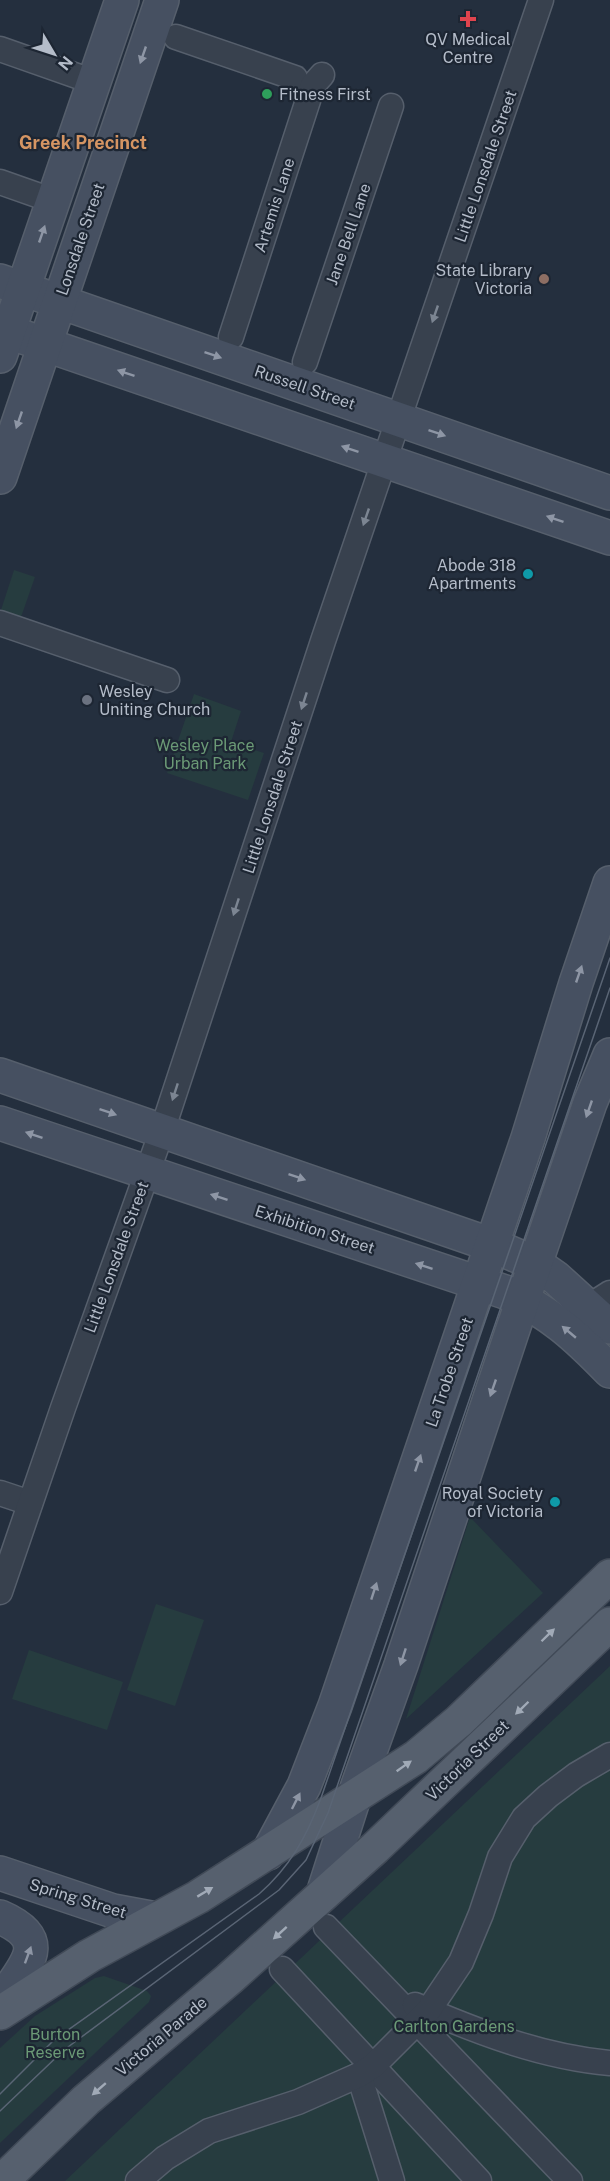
<svg xmlns="http://www.w3.org/2000/svg" width="610" height="2181" viewBox="0 0 610 2181" font-family="'Public Sans',sans-serif">
<style>
.green{fill:#263c3f}
.lines{fill:none;stroke-linecap:round;stroke-linejoin:round}
.street-casing{stroke:#565f6c;stroke-width:27}
.secondary-casing{stroke:#565f6c;stroke-width:36}
.primary-casing{stroke:#414a57;stroke-width:36}
.street{stroke:#38414e;stroke-width:24}
.secondary{stroke:#465061;stroke-width:33}
.primary{stroke:#56606e;stroke-width:33}
.tram{stroke:#5a6575;stroke-width:1.5}
.oneway{fill:#8e96a5}
.oneway2{fill:#7c8592}
.oneway3{fill:#a1aab7}
.health-dot{fill:#e0444e;stroke:#1d2633;stroke-width:2}
.leisure-dot{fill:#2e9e5b;stroke:#1d2633;stroke-width:2}
.education-dot{fill:#8d6e63;stroke:#1d2633;stroke-width:2}
.culture-dot{fill:#0f9aa8;stroke:#1d2633;stroke-width:2}
.worship-dot{fill:#6b7280;stroke:#1d2633;stroke-width:2}
.labels{text-anchor:middle;stroke-width:4.5;stroke-linejoin:round;paint-order:stroke}
.poi-label{font-size:16px;fill:#b4bcc9;stroke:#1d2633;text-anchor:end}
.street-label{font-size:16px;fill:#b4bcc9;stroke:#1d2633}
.park-label{font-size:16px;fill:#6b9a76;stroke:#1d2633}
.neighbourhood-label{font-size:18px;font-weight:bold;fill:#d59563;stroke:#1d2633}
</style>
<rect width="100%" height="100%" fill="#242f3e"/>
<!-- green -->
<g class="green">
<polygon points="14,570 35,577 20,620 0,613"/>
<polygon points="194,694 241,711 231,742 264,753 248,800 167,773"/>
<polygon points="470,1517 543,1593 406,1719"/>
<polygon points="156,1604 204,1620 175,1706 127,1690"/>
<polygon points="29,1650 123,1682 107,1730 12,1699"/>
<polygon points="610,1666 610,2181 65,2181"/>
<polygon points="104,1976 147,1991 151,1996 149,2002 0,2143 0,2048 35,2016 95,1978"/>
</g>
<g class="lines">
<!-- street casing -->
<g class="street-casing">
<g id="street">
<polyline points="176,37 295,78"/>
<polyline points="0,49 94,82"/>
<polyline points="0,182 54,201"/>
<polyline points="231,337 313,85 322,75"/>
<polyline points="305,362 391,106"/>
<polyline points="0,623 167,680"/>
<polyline points="588,1307 610,1293"/>
<polyline points="0,1493 30,1503"/>
<polyline points="0,1592 63,1408 162,1131 323,641 541,0"/>
<polyline points="326,1927 570,2181"/>
<polyline points="282,1969 479,2181"/>
<path d="M415,2005C478,2032 542,2057 610,2063"/>
<polyline points="359,2075 392,2181"/>
<polyline points="138,2181 165,2158 209,2131 298,2102 359,2075 373,2066 428,2011 461,1962 481,1914 500,1857 524,1818 548,1796 576,1775 610,1755"/>
</g>
</g>
<!-- secondary casing -->
<g class="secondary-casing">
<g id="secondary">
<polyline points="0,281 610,493"/>
<polyline points="0,329 610,538"/>
<polyline points="0,356 122,0"/>
<polyline points="0,477 162,0"/>
<polyline points="0,1075 492,1245 536,1264 556,1278 610,1327"/>
<path d="M0,1123L505,1292C549,1311 577,1337 610,1371"/>
<polyline points="268,1853 304,1786 335,1706 528,1138 576,983 610,883"/>
<polyline points="0,1873 113,1911 156,1919"/>
<polyline points="323,1894 358,1785 401,1665 512,1332 590,1103 610,1055"/>
<path d="M0,1917C56,1941 23,1967 0,2003"/>
</g>
</g>
<!-- primary casing -->
<g class="primary-casing">
<g id="primary">
<polyline points="0,2013 89,1956 198,1897 416,1757 459,1721 610,1576"/>
<polyline points="2,2181 86,2100 229,1979 375,1848 610,1624"/>
</g>
</g>
<!-- street -->
<use href="#street" class="street"/>
<!-- secondary -->
<use href="#secondary" class="secondary"/>
<!-- primary -->
<use href="#primary" class="primary"/>
<!-- tram -->
<g class="tram">
<path d="M0,2094L54,2040L259,1894C290,1867 307,1836 321,1798L610,958"/>
<polyline points="0,2111 64,2050 279,1890 306,1860 328,1813 610,988"/>
</g>
</g>
<!-- one-way arrows -->
<defs><path id="oneway-solid" d="M-6-.8H1V-3.2L6.5 0L1 3.2V.8H-6Z" transform="scale(1.5)"/></defs>
<g class="oneway">
<use href="#oneway-solid" transform="translate(143 55) rotate(109)"/>
<use href="#oneway-solid" transform="translate(42 234) rotate(-71)"/>
<use href="#oneway-solid" transform="translate(213 355) rotate(19)"/>
<use href="#oneway-solid" transform="translate(126 373) rotate(-161)"/>
<use href="#oneway-solid" transform="translate(19 420) rotate(109)"/>
<use href="#oneway-solid" transform="translate(437 433) rotate(19)"/>
<use href="#oneway-solid" transform="translate(350 449) rotate(-161)"/>
<use href="#oneway-solid" transform="translate(555 519) rotate(-161)"/>
<use href="#oneway-solid" transform="translate(579 974) rotate(-71)"/>
<use href="#oneway-solid" transform="translate(589 1109) rotate(109)"/>
<use href="#oneway-solid" transform="translate(108 1112) rotate(19)"/>
<use href="#oneway-solid" transform="translate(34 1135) rotate(-161)"/>
<use href="#oneway-solid" transform="translate(297 1177) rotate(19)"/>
<use href="#oneway-solid" transform="translate(219 1197) rotate(-162)"/>
<use href="#oneway-solid" transform="translate(424 1266) rotate(-162)"/>
<use href="#oneway-solid" transform="translate(569 1332) rotate(-140)"/>
<use href="#oneway-solid" transform="translate(493 1388) rotate(109)"/>
<use href="#oneway-solid" transform="translate(418 1463) rotate(-71)"/>
<use href="#oneway-solid" transform="translate(374 1591) rotate(-72)"/>
<use href="#oneway-solid" transform="translate(403 1657) rotate(108)"/>
<use href="#oneway-solid" transform="translate(296 1801) rotate(-63)"/>
<use href="#oneway-solid" transform="translate(28 1955) rotate(-70)"/>
</g>
<g class="oneway2">
<use href="#oneway-solid" transform="translate(435 314) rotate(109)"/>
<use href="#oneway-solid" transform="translate(366 517) rotate(109)"/>
<use href="#oneway-solid" transform="translate(304 701) rotate(108)"/>
<use href="#oneway-solid" transform="translate(236 907) rotate(108)"/>
<use href="#oneway-solid" transform="translate(175 1092) rotate(108)"/>
</g>
<g class="oneway3">
<use href="#oneway-solid" transform="translate(548 1635) rotate(-44)"/>
<use href="#oneway-solid" transform="translate(522 1708) rotate(136)"/>
<use href="#oneway-solid" transform="translate(404 1766) rotate(-35)"/>
<use href="#oneway-solid" transform="translate(205 1892) rotate(-31)"/>
<use href="#oneway-solid" transform="translate(280 1933) rotate(138)"/>
<use href="#oneway-solid" transform="translate(99 2089) rotate(139)"/>
</g>
<!-- markers -->
<path class="health-dot" d="M465 10h6v6h6v6h-6v6h-6v-6h-6v-6h6z"/>
<circle class="leisure-dot" cx="267" cy="94" r="6"/>
<circle class="education-dot" cx="544" cy="279" r="6"/>
<g class="culture-dot">
<circle cx="528" cy="574" r="6"/>
<circle cx="555" cy="1502" r="6"/>
</g>
<circle class="worship-dot" cx="87" cy="700" r="6"/>
<g class="labels">
<!-- poi labels -->
<g class="poi-label">
<text x="468" y="45" text-anchor="middle">QV Medical<tspan x="468" dy="18">Centre</tspan></text>
<text x="279" y="100" text-anchor="start">Fitness First</text>
<text x="532" y="276">State Library<tspan x="532" dy="18">Victoria</tspan></text>
<text x="516" y="571">Abode 318<tspan x="516" dy="18">Apartments</tspan></text>
<text x="99" y="697" text-anchor="start">Wesley<tspan x="99" dy="18">Uniting Church</tspan></text>
<text x="543" y="1499">Royal Society<tspan x="543" dy="18">of Victoria</tspan></text>
</g>
<!-- street labels -->
<g class="street-label">
<text transform="translate(485 166) rotate(-71)" y="6">Little Lonsdale Street</text>
<text transform="translate(274 205) rotate(-72)" y="6">Artemis Lane</text>
<text transform="translate(348 234) rotate(-71)" y="6">Jane Bell Lane</text>
<text transform="translate(80 239) rotate(-71)" y="6">Lonsdale Street</text>
<text transform="translate(305 387) rotate(19)" y="6">Russell Street</text>
<text transform="translate(272 797) rotate(-72)" y="6">Little Lonsdale Street</text>
<text transform="translate(315 1229) rotate(18)" y="6">Exhibition Street</text>
<text transform="translate(116 1257) rotate(-70)" y="6">Little Lonsdale Street</text>
<text transform="translate(449 1372) rotate(-71)" y="6">La Trobe Street</text>
<text transform="translate(467 1760) rotate(-44)" y="6">Victoria Street</text>
<text transform="translate(78 1898) rotate(17)" y="6">Spring Street</text>
<text transform="translate(161 2036) rotate(-40)" y="6">Victoria Parade</text>
</g>
<!-- park labels -->
<g class="park-label">
<text x="205" y="751">Wesley Place<tspan x="205" dy="18">Urban Park</tspan></text>
<text x="454" y="2032">Carlton Gardens</text>
<text x="55" y="2040">Burton<tspan x="55" dy="18">Reserve</tspan></text>
</g>
<!-- neighbourhood labels -->
<g class="neighbourhood-label">
<text x="83" y="149">Greek Precinct</text>
</g>
</g>
<!-- north arrow -->
<g transform="translate(54 54) rotate(129)" stroke="#1d2633" stroke-width="4.5" paint-order="stroke">
<path d="M0-4.5L10 22L0 15L-10 22Z" fill="#b4bcc9"/>
<text y="-9" font-size="16" font-weight="bold" text-anchor="middle" fill="#b4bcc9">N</text>
</g>
</svg>
